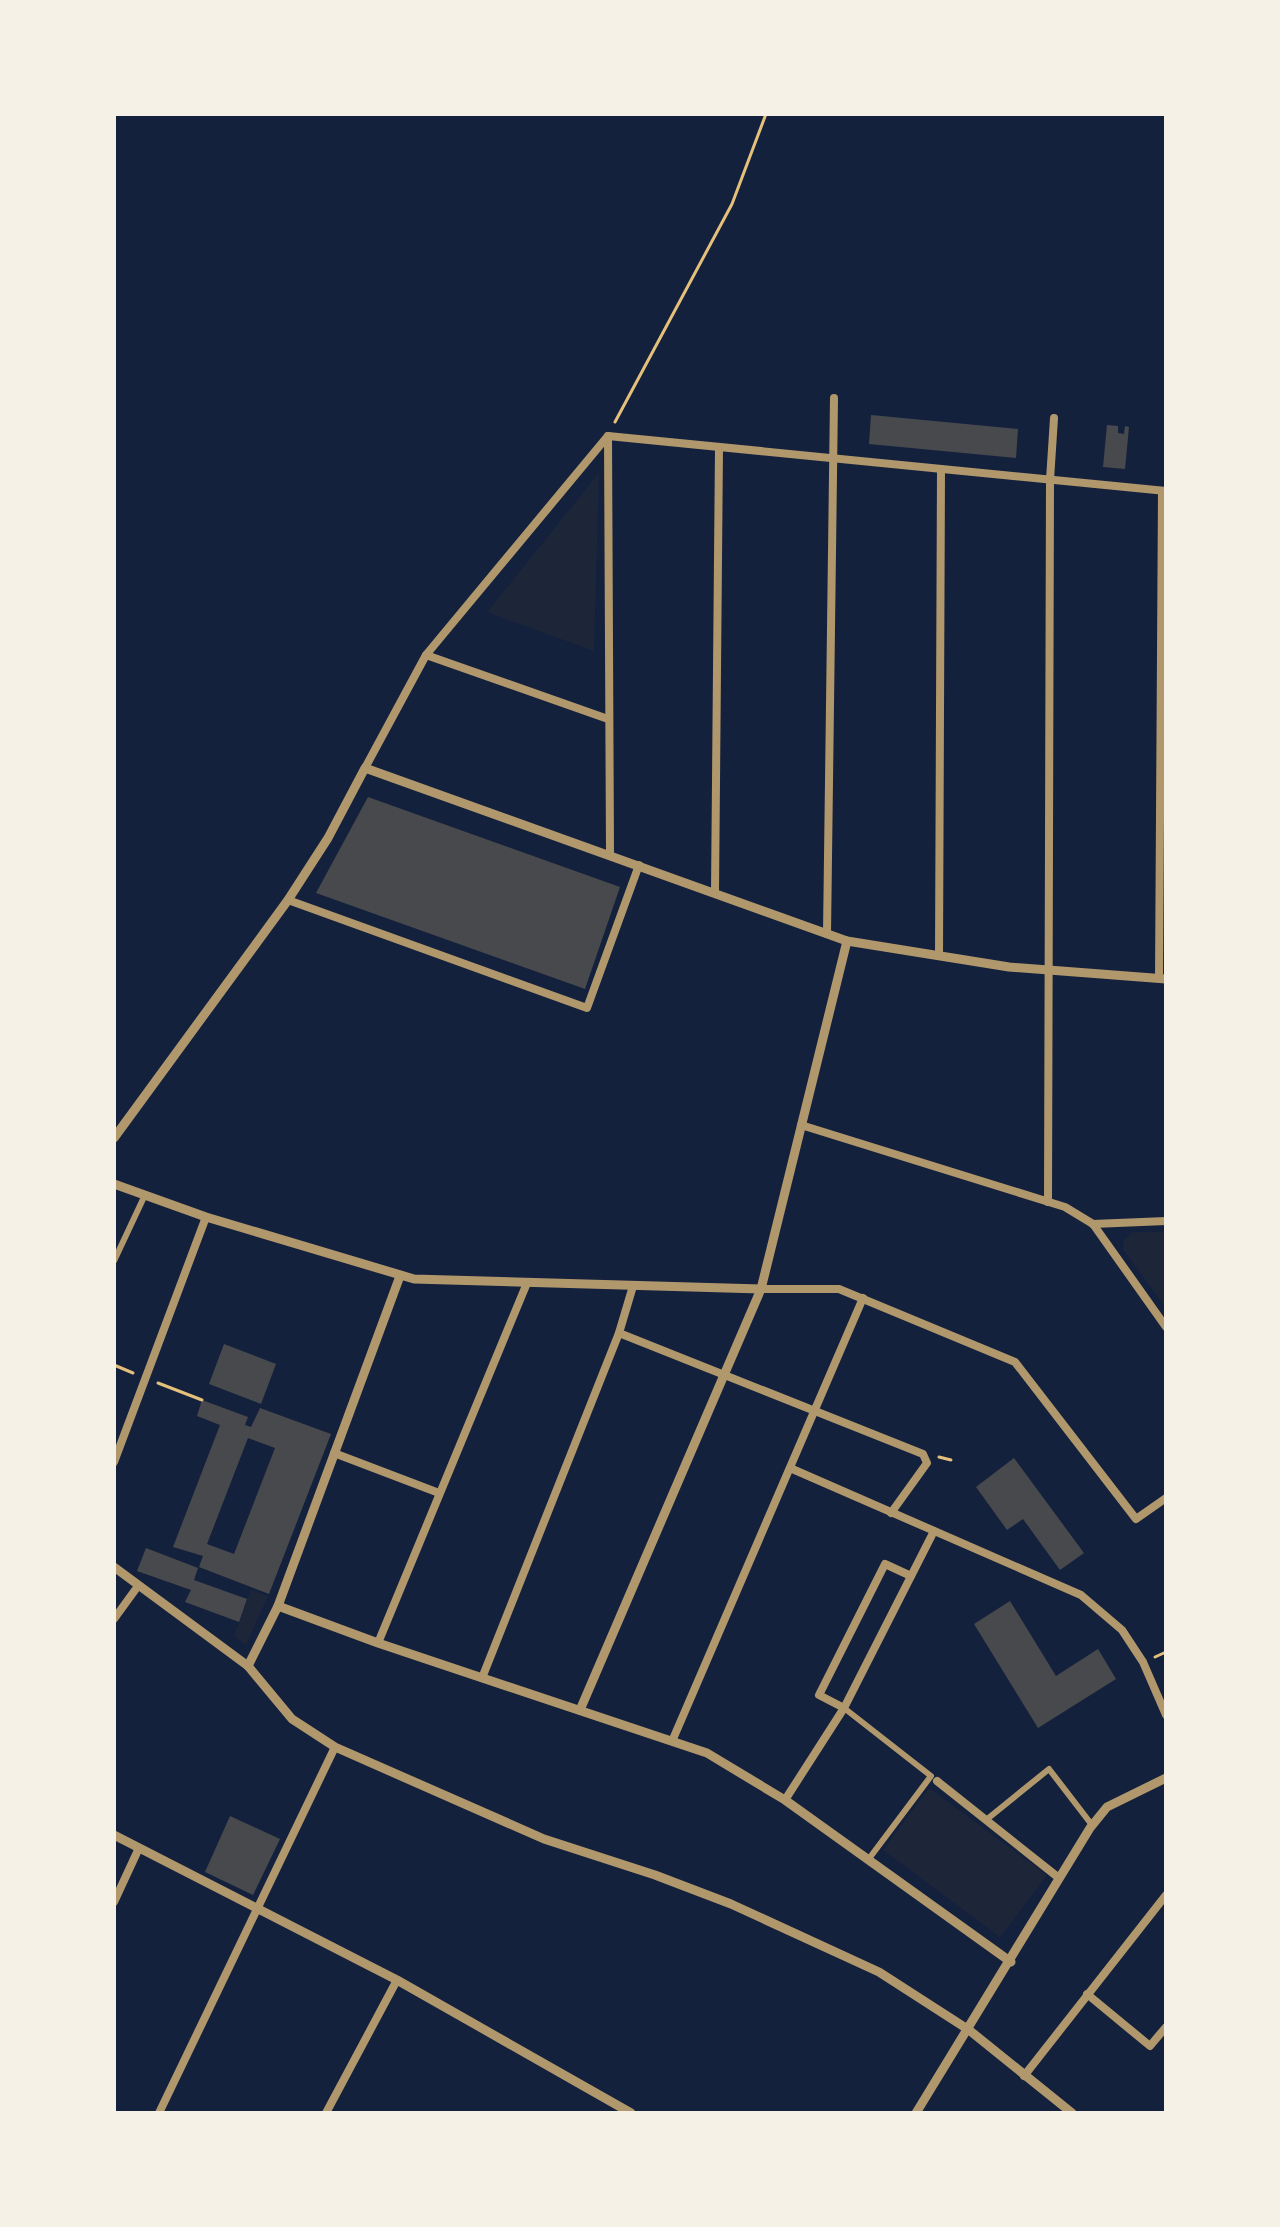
<svg xmlns="http://www.w3.org/2000/svg" width="1280" height="2227" viewBox="0 0 1280 2227" font-family="Helvetica,sans-serif">
<style>
.green{fill:#1d2539}
.building{fill:#48494c;fill-rule:evenodd}
.lines{fill:none;stroke-linecap:round;stroke-linejoin:round}
.path{stroke:#e5c07b;stroke-width:3}
.pedestrian{stroke:#b1986c;stroke-width:6}
.minor{stroke:#b1986c;stroke-width:8}
.tertiary{stroke:#b1986c;stroke-width:9}
</style>
<rect width="100%" height="100%" fill="#14213d"/>
<!-- green -->
<g class="green">
<polygon points="599,473 594,651 487,612"/>
<polygon points="1133,1232 1166,1232 1166,1308 1123,1249 1124,1240"/>
<polygon points="251,1590 268,1596 246,1645 234,1636"/>
<polygon points="929,1788 1047,1875 1000,1937 883,1850"/>
</g>
<!-- building -->
<g class="building">
<polygon points="871,415 1018,429 1016,458 869,444"/>
<polygon points="1107,425 1118,426 1118,433 1124,434 1125,426 1129,427 1125,469 1103,467"/>
<polygon points="368,797 620,887 585,989 316,893"/>
<polygon points="224,1344 276,1364 261,1404 209,1384"/>
<path d="M202,1400L248,1417L245,1425L251,1427L260,1408L331,1434L269,1594L199,1567L203,1556L173,1547L220,1425L197,1416ZM248,1438L275,1448L234,1554L207,1544Z"/>
<polygon points="1014,1458 1084,1553 1060,1570 1023,1519 1007,1530 976,1487"/>
<polygon points="146,1548 198,1568 194,1580 247,1599 239,1622 185,1602 191,1590 137,1571"/>
<polygon points="1010,1601 1056,1676 1098,1649 1116,1679 1038,1728 974,1624"/>
<polygon points="230,1816 280,1839 253,1895 205,1872"/>
</g>
<g class="lines">
<!-- path -->
<g class="path">
<polyline points="615,422 732,204 766,114"/>
<polyline points="114,1365 133,1373"/>
<polyline points="158,1383 202,1400"/>
<polyline points="939,1457 951,1460"/>
<polyline points="1155,1657 1166,1652"/>
</g>
<!-- pedestrian -->
<g class="pedestrian">
<polyline points="114,1261 144,1197"/>
<polyline points="844,1708 931,1776 868,1860"/>
<polyline points="986,1820 1049,1769 1092,1825"/>
</g>
<!-- minor -->
<g class="minor">
<polyline points="608,436 1166,491"/>
<polyline points="608,436 610,854"/>
<polyline points="426,655 608,719"/>
<polyline points="365,768 426,655 607,437"/>
<polyline points="715,893 719,448"/>
<polyline points="288,900 587,1008 639,865"/>
<polyline points="827,934 834,398"/>
<polyline points="939,956 941,469"/>
<polyline points="1159,978 1162,491"/>
<polyline points="801,1125 1065,1207 1093,1224 1166,1327"/>
<polyline points="1048,1202 1050,480 1054,418"/>
<polyline points="1093,1224 1166,1221"/>
<polyline points="761,1289 839,1289 1015,1362 1136,1519 1166,1498"/>
<polyline points="619,1333 923,1454 927,1463 891,1513"/>
<polyline points="334,1453 439,1493"/>
<polyline points="114,1462 206,1217"/>
<polyline points="790,1468 1081,1595 1122,1630 1143,1662 1166,1715"/>
<polyline points="114,1619 138,1586"/>
<polyline points="378,1643 527,1283"/>
<polyline points="482,1678 619,1333 633,1286"/>
<polyline points="844,1708 819,1695 885,1564 911,1576"/>
<polyline points="673,1739 863,1298"/>
<polyline points="937,1781 1059,1878"/>
<polyline points="785,1800 844,1708 934,1531"/>
<polyline points="114,1902 139,1848"/>
<polyline points="1087,1994 1150,2046 1166,2027"/>
<polyline points="1024,2076 1166,1895"/>
<polyline points="159,2113 335,1747"/>
<polyline points="326,2113 397,1980"/>
</g>
<!-- tertiary -->
<g class="tertiary">
<polyline points="114,1138 288,900 328,838 365,768 847,941 1009,967 1166,979"/>
<polyline points="114,1184 206,1217 414,1279 761,1289"/>
<polyline points="114,1567 248,1666 292,1719 335,1747 544,1839 655,1875 731,1904 879,1972 969,2030 1072,2113"/>
<polyline points="278,1606 378,1643 707,1753 785,1800 1011,1962"/>
<polyline points="248,1666 278,1606 400,1276"/>
<polyline points="580,1710 761,1289 847,941"/>
<polyline points="114,1835 397,1980 631,2113"/>
<polyline points="916,2113 1090,1828 1107,1807 1166,1778"/>
</g>
</g>
<!-- border -->
<rect width="1280" height="2227" fill="none" stroke="#f6f1e7" stroke-width="232"/>
</svg>
